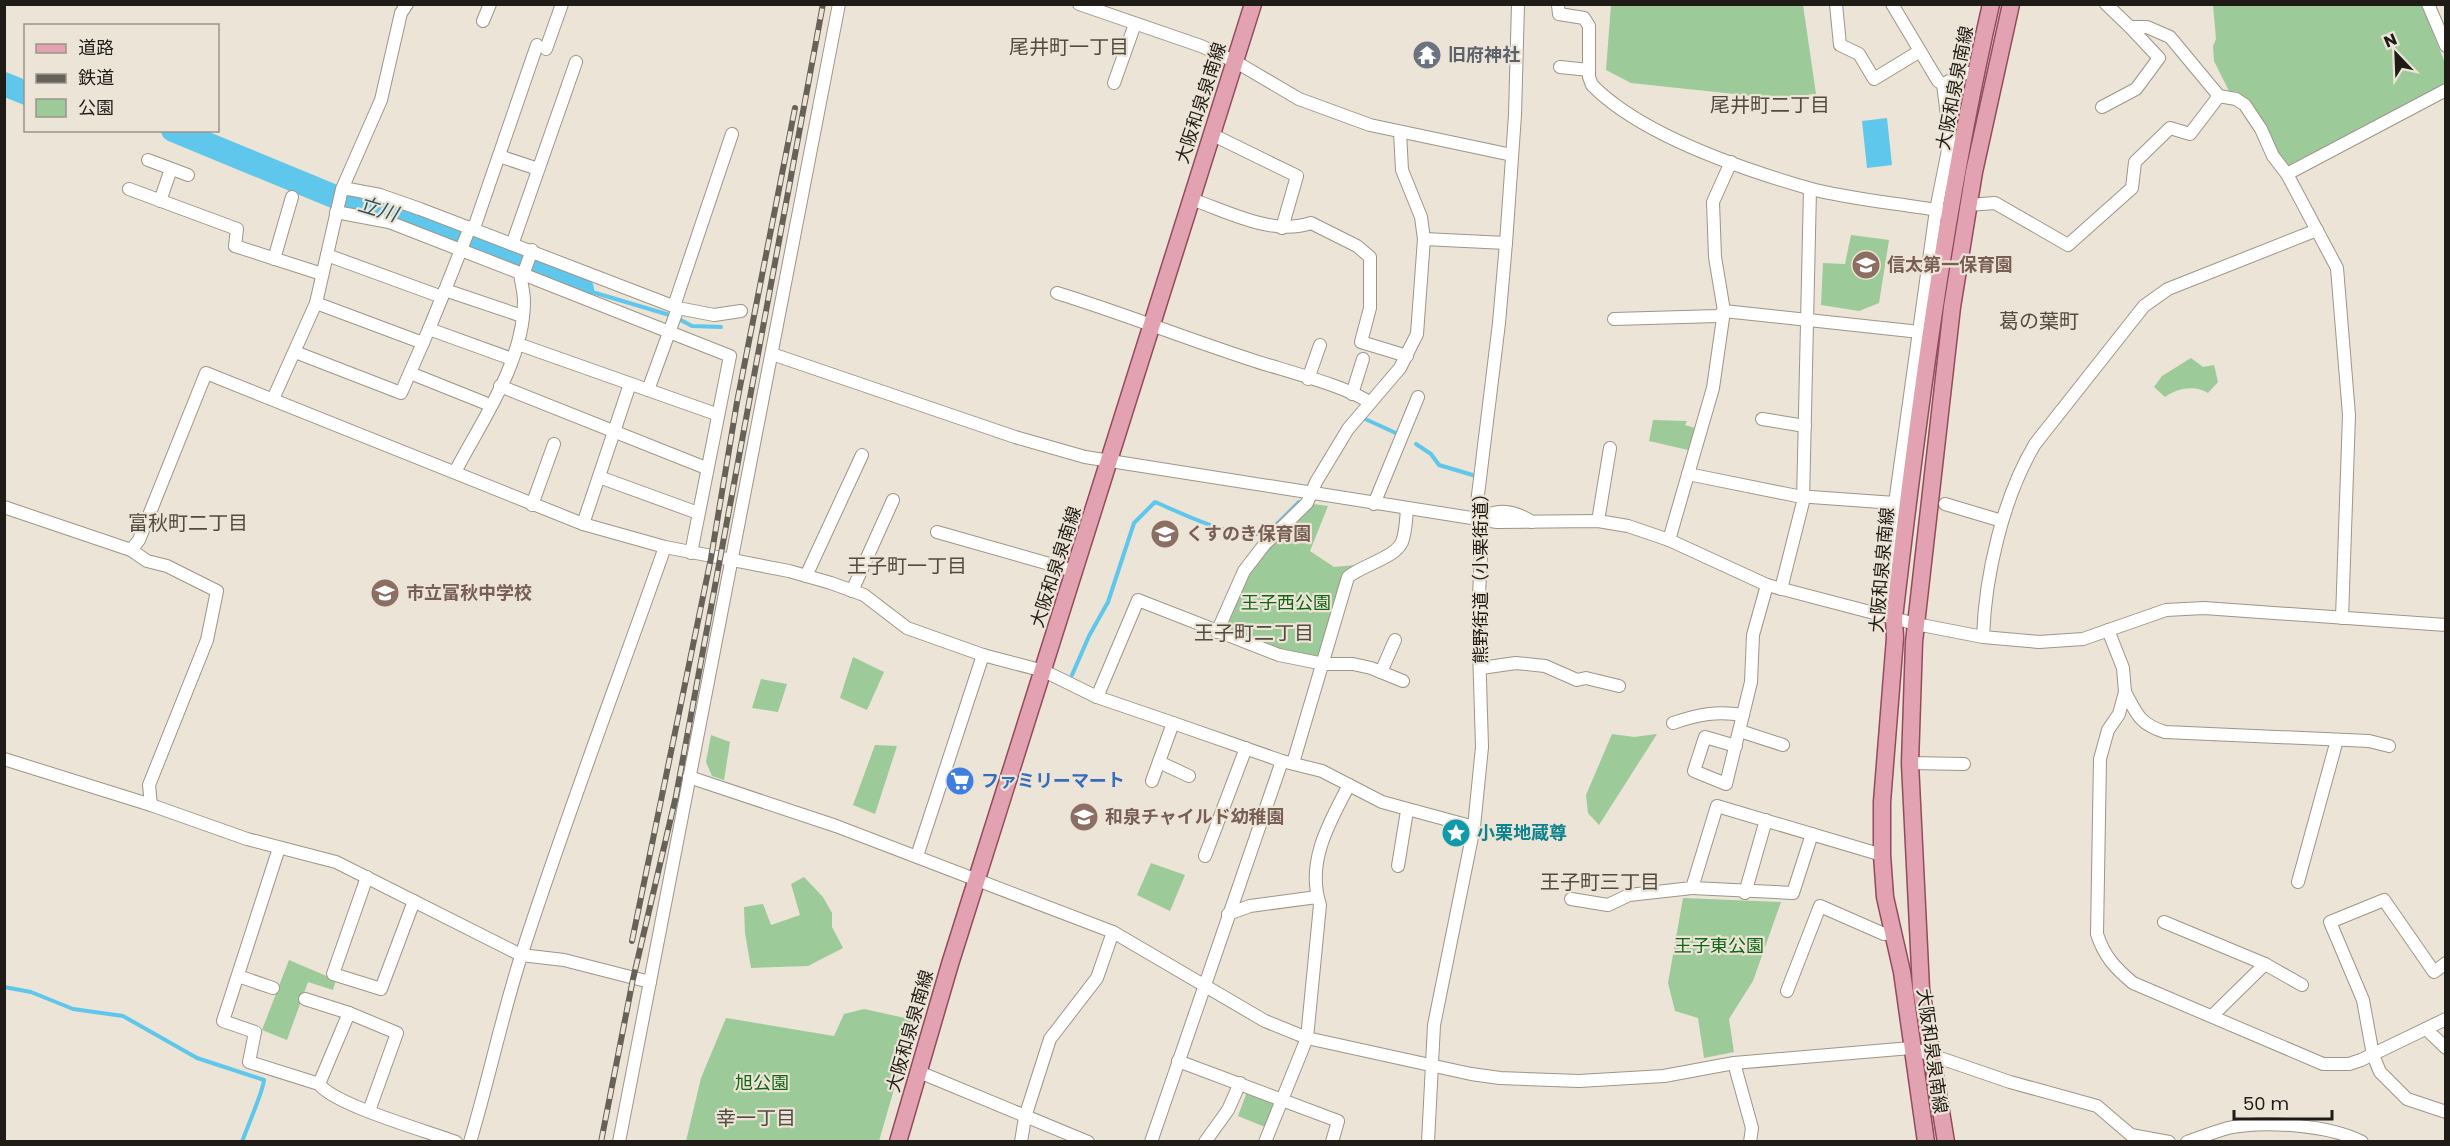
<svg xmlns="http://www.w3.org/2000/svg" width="2450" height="1146" viewBox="0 0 2450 1146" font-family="Poppins,'Noto Sans JP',sans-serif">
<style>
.green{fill:#9cca99}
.water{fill:#5fc7eb}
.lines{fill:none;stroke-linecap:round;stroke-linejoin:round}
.stream{stroke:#5fc7eb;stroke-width:4}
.river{stroke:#5fc7eb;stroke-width:24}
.minor-casing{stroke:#9d9588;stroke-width:14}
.major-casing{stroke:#924b5a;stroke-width:19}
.minor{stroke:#fff;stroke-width:12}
.major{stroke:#e3a2b2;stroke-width:16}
.rail-casing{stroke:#666159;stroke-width:6}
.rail{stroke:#ece4d6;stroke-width:4;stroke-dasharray:11;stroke-linecap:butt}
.labels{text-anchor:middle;stroke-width:4.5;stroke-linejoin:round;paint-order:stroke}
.worship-label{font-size:18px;font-weight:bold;fill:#5b616d;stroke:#ece4d6;text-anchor:start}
.street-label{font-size:18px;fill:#1f1c17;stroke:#ece4d6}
.education-label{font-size:18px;font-weight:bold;fill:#785e54;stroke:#ece4d6;text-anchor:start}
.park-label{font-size:18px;fill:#106615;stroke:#ece4d6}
.shop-label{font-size:18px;font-weight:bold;fill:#366cbe;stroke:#ece4d6;text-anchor:start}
.culture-label{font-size:18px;font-weight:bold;fill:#0d838f;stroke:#ece4d6;text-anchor:start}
.neighbourhood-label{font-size:20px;fill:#524b40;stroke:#ece4d6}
.water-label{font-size:20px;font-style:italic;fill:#265362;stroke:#ece4d6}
</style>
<rect width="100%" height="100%" fill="#ece4d6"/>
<!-- green -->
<g class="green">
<polygon points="1611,5 1803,5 1816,94 1772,98 1631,83 1606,70"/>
<polygon points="2213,5 2422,5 2445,63 2445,84 2285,167 2250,106 2236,91 2230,93 2214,61 2213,46 2216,39"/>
<polygon points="1851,235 1889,240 1879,303 1859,311 1821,305 1823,263 1845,264"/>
<path d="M2191,358L2203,367L2214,365L2218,382L2208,393C2194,385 2178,388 2165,397L2154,387L2162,376Z"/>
<polygon points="1653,420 1687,421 1685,425 1695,428 1688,450 1649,441"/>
<path d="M1313,504L1328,506L1310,551L1334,567L1356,565L1321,656C1302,664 1245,637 1225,630L1222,625L1247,572Z"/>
<polygon points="853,657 884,672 867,710 840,698"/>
<polygon points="761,679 787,684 778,712 752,708"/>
<polygon points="1612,734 1634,737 1657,734 1599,825 1588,813 1586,795"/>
<polygon points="711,735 730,742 724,780 712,776 706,762"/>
<polygon points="875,745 897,746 875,814 853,805"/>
<polygon points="1151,863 1185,875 1170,911 1137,895"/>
<polygon points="804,877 823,897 832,913 832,927 843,948 808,966 751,968 745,933 744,907 763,904 771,925 800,915 791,884"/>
<polygon points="1683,898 1781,902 1753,981 1729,1019 1734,1052 1704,1058 1698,1018 1675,1011 1668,983"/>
<polygon points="289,960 336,980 333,990 308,982 287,1040 262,1030"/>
<polygon points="864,1009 914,1020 879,1141 686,1141 701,1078 726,1018 834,1036 844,1014"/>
<polygon points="1247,1092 1274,1103 1265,1127 1238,1116"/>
</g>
<!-- water -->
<polygon class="water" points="1887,118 1892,165 1867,168 1862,121"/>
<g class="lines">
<!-- stream -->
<g class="stream">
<polyline points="582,289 673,316 692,326 721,327"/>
<polyline points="1363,418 1398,434"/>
<polyline points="1416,444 1431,454 1439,465 1476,476"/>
<polyline points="1276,525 1299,502"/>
<path d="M1072,675L1089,636L1108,602L1134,523L1155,502C1182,513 1244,546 1271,530"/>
<path d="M4,987L31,992L73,1009L123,1016L197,1058L264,1080C263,1092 247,1127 242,1142"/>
</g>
<!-- river -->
<g class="river">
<polyline points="4,84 26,93"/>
<polyline points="173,130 338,198 374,205 509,256 582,289"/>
</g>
<!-- minor casing -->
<g class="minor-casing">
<g id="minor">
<polyline points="1079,4 1201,46 1236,62 1299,99 1370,125 1512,155"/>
<polyline points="1836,4 1840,45 1859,54 1874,79 1920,51"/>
<polyline points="1892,4 1938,81 1943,84"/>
<polyline points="2106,4 2130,27 2147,27 2170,37 2219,96 2236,99 2245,105 2261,129 2273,156 2287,174 2337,268 2349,415 2342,618"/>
<polyline points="2428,4 2446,46"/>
<path d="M1558,5L1559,14L1584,18L1589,26V77L1592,85C1641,135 1742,169 1808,188C1851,200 1899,203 1943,211"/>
<polyline points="483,21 490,4"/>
<polyline points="546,49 562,4"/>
<polyline points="1560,67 1589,70"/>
<polyline points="1114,83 1135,24"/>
<polyline points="2102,107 2136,89 2159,58 2130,27"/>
<polyline points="1211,134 1297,176 1282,228"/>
<polyline points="499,156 538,169"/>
<polyline points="148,160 188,175"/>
<polyline points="2287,174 2446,90"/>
<polyline points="343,188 380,195 420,209 678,308 648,390"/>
<polyline points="129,189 237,229 235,246 322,274"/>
<path d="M1191,199C1229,212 1272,236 1311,223L1357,246L1370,257V308L1361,342L1407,356"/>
<polyline points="160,201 171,169"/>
<polyline points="1968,205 1995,203 2068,245 2132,188 2135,162 2170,128 2190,134 2219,96"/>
<path d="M336,212L389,222L520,273C521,282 524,292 524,301C524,362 482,420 455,472"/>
<polyline points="470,227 445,290 522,316"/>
<polyline points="474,228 537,45"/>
<polyline points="1424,239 1506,243"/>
<polyline points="513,242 576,62"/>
<polyline points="327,255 442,297"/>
<polyline points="274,259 292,197"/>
<polyline points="520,273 730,356 691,553"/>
<polyline points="523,275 532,250"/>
<polyline points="445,290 429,329 512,359"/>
<path d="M1057,293C1122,313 1184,338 1249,359C1278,369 1348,386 1370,403"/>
<polyline points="316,303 423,343"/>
<polyline points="674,306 732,134"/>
<polyline points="678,308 714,315 741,311"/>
<polyline points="1614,319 1718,316 1724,311 1920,332"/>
<polyline points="518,344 716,414"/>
<polyline points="295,352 401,393 429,329"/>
<polyline points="772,354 1015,437 1085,457 1497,522 1598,521 1628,526 1669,540 1767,585 1916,624 1983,637 2039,642 2083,639 2166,610 2204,608 2446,625"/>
<polyline points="410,373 490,405"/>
<polyline points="1308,379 1320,345"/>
<polyline points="500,386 706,468"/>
<polyline points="1352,394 1363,359"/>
<polyline points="273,399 316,303 342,189 381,100 401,13 407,4"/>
<polyline points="1762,419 1805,426"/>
<polyline points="1688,474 1797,496 1895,503"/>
<polyline points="599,477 698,513"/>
<polyline points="1374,504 1418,397"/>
<polyline points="1945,504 2002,521"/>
<polyline points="532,505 554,444"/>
<polyline points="4,507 131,550 139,540 206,373 583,524 665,547 789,571 831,583 864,595 907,628 983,655 1044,671 1097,697 1173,723 1282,761 1322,771 1382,802 1474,827"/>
<path d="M1479,519C1499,508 1513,510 1532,522"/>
<polyline points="1598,521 1610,448"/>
<polyline points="583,524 630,384"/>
<polyline points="937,532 1074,571"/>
<polyline points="1669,540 1713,388 1724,311 1715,257 1713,202 1731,162"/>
<polyline points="131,550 147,561 167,566 217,591 207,640 149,785 151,805"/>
<polyline points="806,576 862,455"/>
<polyline points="1781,589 1803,502 1810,189"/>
<polyline points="852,591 893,500"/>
<polyline points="1892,611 1886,592 1895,503 1936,210 1950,140 1943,84 1965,73 1976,73"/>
<path d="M2108,630L2123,668L2125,692L2119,714L2108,730L2100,759L2097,934C2104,956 2115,968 2133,983L2323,1064H2349L2361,1060L2446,1019"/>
<polyline points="1217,632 1244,571 1264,545 1307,503 1316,482 1348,429 1400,368 1417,334 1424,239 1421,217 1402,170 1400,132"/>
<path d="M1983,637C1985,576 2003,497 2035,444L2144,306L2168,289L2317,230"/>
<polyline points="1481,668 1516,663 1545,666 1577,680 1586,678 1619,686"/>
<polyline points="1381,672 1395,640"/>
<path d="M2125,692C2137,714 2139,724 2165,732L2369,741L2389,746"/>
<polyline points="1097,697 1138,600 1279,655 1324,664 1353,664 1371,668 1403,681"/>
<path d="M1673,723C1699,714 1717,711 1743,715"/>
<polyline points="1740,731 1783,745"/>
<polyline points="1736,746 1705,737 1694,771 1726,784 1751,682 1753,635 1767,585"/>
<polyline points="4,759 151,805 247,839 336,862 521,955 564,960 650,982"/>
<polyline points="1159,762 1189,776"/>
<path d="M1293,763L1348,577C1362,565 1395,558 1402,542C1406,532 1406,519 1407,509"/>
<polyline points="1910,763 1964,764"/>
<polyline points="689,777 836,826 1113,932 1265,1021 1307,1038 1471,1074 1500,1078 1579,1081 1664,1076 1734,1063 1911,1048 2010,1082 2097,1106 2131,1135 2169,1142"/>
<polyline points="1152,781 1173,723"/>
<path d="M279,848L223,1021L255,1032L249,1062L319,1084C334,1105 427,1131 456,1142"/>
<polyline points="917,856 983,655"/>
<polyline points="1205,856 1246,748"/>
<polyline points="1398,866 1407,811"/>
<polyline points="367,877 333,974 381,989 414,901"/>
<polyline points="2298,882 2337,740"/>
<polyline points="1692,888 1793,893 1812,834"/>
<polyline points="1745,893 1766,820"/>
<polyline points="1571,899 1608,905 1629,895 1692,888 1717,806 1882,855"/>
<polyline points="1228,914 1250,906 1317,897"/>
<polyline points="2164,922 2265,964 2302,985"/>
<polyline points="2446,963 2434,972 2384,900 2330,922 2363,1000 2373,1055 2380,1072 2407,1099 2446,1112"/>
<polyline points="238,976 273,988"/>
<polyline points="1787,991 1820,906 1884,934 1893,933"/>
<polyline points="305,999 349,1013"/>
<polyline points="2213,1015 2265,964"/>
<polyline points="2426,1029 2446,1048"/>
<polyline points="1178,1061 1338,1121 1332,1142"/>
<polyline points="1734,1063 1752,1128 1750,1142"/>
<polyline points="919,1072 1088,1142"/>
<polyline points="319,1084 349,1013 397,1033 369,1111"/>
<path d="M470,1142C489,1079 502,1015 522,953C566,817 617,683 665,547"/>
<polyline points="619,1142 839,4"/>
<polyline points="1021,1142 1025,1117 1050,1039 1097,978 1113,932"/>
<polyline points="1151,1142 1282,761"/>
<polyline points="1205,1142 1228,1110 1240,1083"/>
<path d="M1265,1142L1307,1038L1320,905C1306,862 1329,823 1349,785"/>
<polyline points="1428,1142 1434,1025 1474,827 1482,747 1478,614 1482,536 1477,503 1499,323 1506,243 1515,115 1518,4"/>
<path d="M2187,1142C2201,1137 2214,1132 2228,1128C2263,1120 2330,1125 2362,1142"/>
</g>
</g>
<!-- major casing -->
<g class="major-casing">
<g id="major">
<polyline points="898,1142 950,964 1253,4"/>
<path d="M1926,1142L1902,972L1885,897L1882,855V802L1895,638L1894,618C1918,413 1945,207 1991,4"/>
<polyline points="1946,1142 1921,989 1910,763 1914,642 1952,307 1974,172 2011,4"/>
</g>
</g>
<!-- minor -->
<use href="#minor" class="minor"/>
<!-- major -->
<use href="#major" class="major"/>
<!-- rail casing -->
<g class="rail-casing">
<g id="rail">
<polyline points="632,941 711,558 737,402 795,108"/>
<polyline points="601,1142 633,979 676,796 823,4"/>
</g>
</g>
<!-- rail -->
<use href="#rail" class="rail"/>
</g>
<!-- icons -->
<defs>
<g id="temple-disc" transform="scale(1.5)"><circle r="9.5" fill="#6b7280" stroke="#ece4d6"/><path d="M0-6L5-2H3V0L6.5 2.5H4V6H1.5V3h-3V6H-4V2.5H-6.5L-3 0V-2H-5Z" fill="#fff"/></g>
<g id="school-disc" transform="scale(1.5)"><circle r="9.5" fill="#8d6e63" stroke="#ece4d6"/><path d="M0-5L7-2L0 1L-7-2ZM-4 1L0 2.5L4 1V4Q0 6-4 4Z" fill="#fff"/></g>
<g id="supermarket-disc" transform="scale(1.5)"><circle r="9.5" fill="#3f7fe0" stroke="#ece4d6"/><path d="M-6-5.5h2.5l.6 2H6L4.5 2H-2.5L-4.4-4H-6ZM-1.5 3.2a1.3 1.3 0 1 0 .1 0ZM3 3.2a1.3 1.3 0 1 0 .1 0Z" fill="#fff"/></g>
<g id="sight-disc" transform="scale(1.5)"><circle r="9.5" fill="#0f9aa8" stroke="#ece4d6"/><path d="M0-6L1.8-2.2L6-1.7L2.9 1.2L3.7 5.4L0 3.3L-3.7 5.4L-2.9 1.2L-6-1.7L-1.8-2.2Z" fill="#fff"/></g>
</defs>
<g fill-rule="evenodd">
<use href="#temple-disc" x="1427" y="55"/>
<use href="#school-disc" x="1866" y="265"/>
<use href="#school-disc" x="1165" y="534"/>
<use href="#school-disc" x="385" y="593"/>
<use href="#supermarket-disc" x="960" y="781"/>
<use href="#school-disc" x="1084" y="817"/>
<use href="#sight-disc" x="1456" y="833"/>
</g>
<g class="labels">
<!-- worship labels -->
<g class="worship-label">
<text x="1448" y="61">旧府神社</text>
</g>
<!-- street labels -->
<g class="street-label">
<text transform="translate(1955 88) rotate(-79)" y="6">大阪和泉泉南線</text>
<text transform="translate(1201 103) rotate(-72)" y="6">大阪和泉泉南線</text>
<text transform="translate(1056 567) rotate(-72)" y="6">大阪和泉泉南線</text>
<text transform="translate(1882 570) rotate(-85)" y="6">大阪和泉泉南線</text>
<text transform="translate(1481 574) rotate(-90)" y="6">熊野街道（小栗街道）</text>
<text transform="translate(910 1031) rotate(-74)" y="6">大阪和泉泉南線</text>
<text transform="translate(1932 1051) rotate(82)" y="6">大阪和泉泉南線</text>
</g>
<!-- education labels -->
<g class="education-label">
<text x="1887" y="271">信太第一保育園</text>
<text x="1186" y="540">くすのき保育園</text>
<text x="406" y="599">市立富秋中学校</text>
<text x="1105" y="823">和泉チャイルド幼稚園</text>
</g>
<!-- park labels -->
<g class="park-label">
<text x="1286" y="609">王子西公園</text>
<text x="1719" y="952">王子東公園</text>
<text x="762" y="1089">旭公園</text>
</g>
<!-- shop labels -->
<g class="shop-label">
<text x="981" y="787">ファミリーマート</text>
</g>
<!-- culture labels -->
<g class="culture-label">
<text x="1477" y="839">小栗地蔵尊</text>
</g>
<!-- neighbourhood labels -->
<g class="neighbourhood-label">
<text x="1069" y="54">尾井町一丁目</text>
<text x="1770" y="112">尾井町二丁目</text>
<text x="2039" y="328">葛の葉町</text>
<text x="188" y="530">富秋町二丁目</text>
<text x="907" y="573">王子町一丁目</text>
<text x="1254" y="640">王子町二丁目</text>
<text x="1600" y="889">王子町三丁目</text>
<text x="756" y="1125">幸一丁目</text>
</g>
<!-- water labels -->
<g class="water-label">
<text transform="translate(378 209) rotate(17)" y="7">立川</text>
</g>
</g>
<!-- border -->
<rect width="2450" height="1146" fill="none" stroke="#1f1c17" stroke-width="12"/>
<!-- legend -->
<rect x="24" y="24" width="195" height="108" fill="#ece4d6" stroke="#9a948a" stroke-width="1.5"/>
<rect x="36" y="44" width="30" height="9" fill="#e3a2b2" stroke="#9a948a" stroke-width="1.5"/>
<text x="78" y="54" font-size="18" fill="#1f1c17">道路</text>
<rect x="36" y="74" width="30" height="9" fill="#666159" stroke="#9a948a" stroke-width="1.5"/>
<text x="78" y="84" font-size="18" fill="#1f1c17">鉄道</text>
<rect x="36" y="99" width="30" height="18" fill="#9cca99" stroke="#9a948a" stroke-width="1.5"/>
<text x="78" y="114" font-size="18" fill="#1f1c17">公園</text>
<!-- north arrow -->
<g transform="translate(2396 54) rotate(337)" stroke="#ece4d6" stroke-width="4.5" paint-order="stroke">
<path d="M0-4.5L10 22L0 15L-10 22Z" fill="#1f1c17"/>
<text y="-9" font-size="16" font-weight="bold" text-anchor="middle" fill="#1f1c17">N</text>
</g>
<!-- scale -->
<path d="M2234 1110v9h98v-9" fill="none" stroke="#1f1c17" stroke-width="3"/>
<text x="2243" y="1110" font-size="18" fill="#1f1c17" stroke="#ece4d6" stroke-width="4.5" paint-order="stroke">50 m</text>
</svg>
